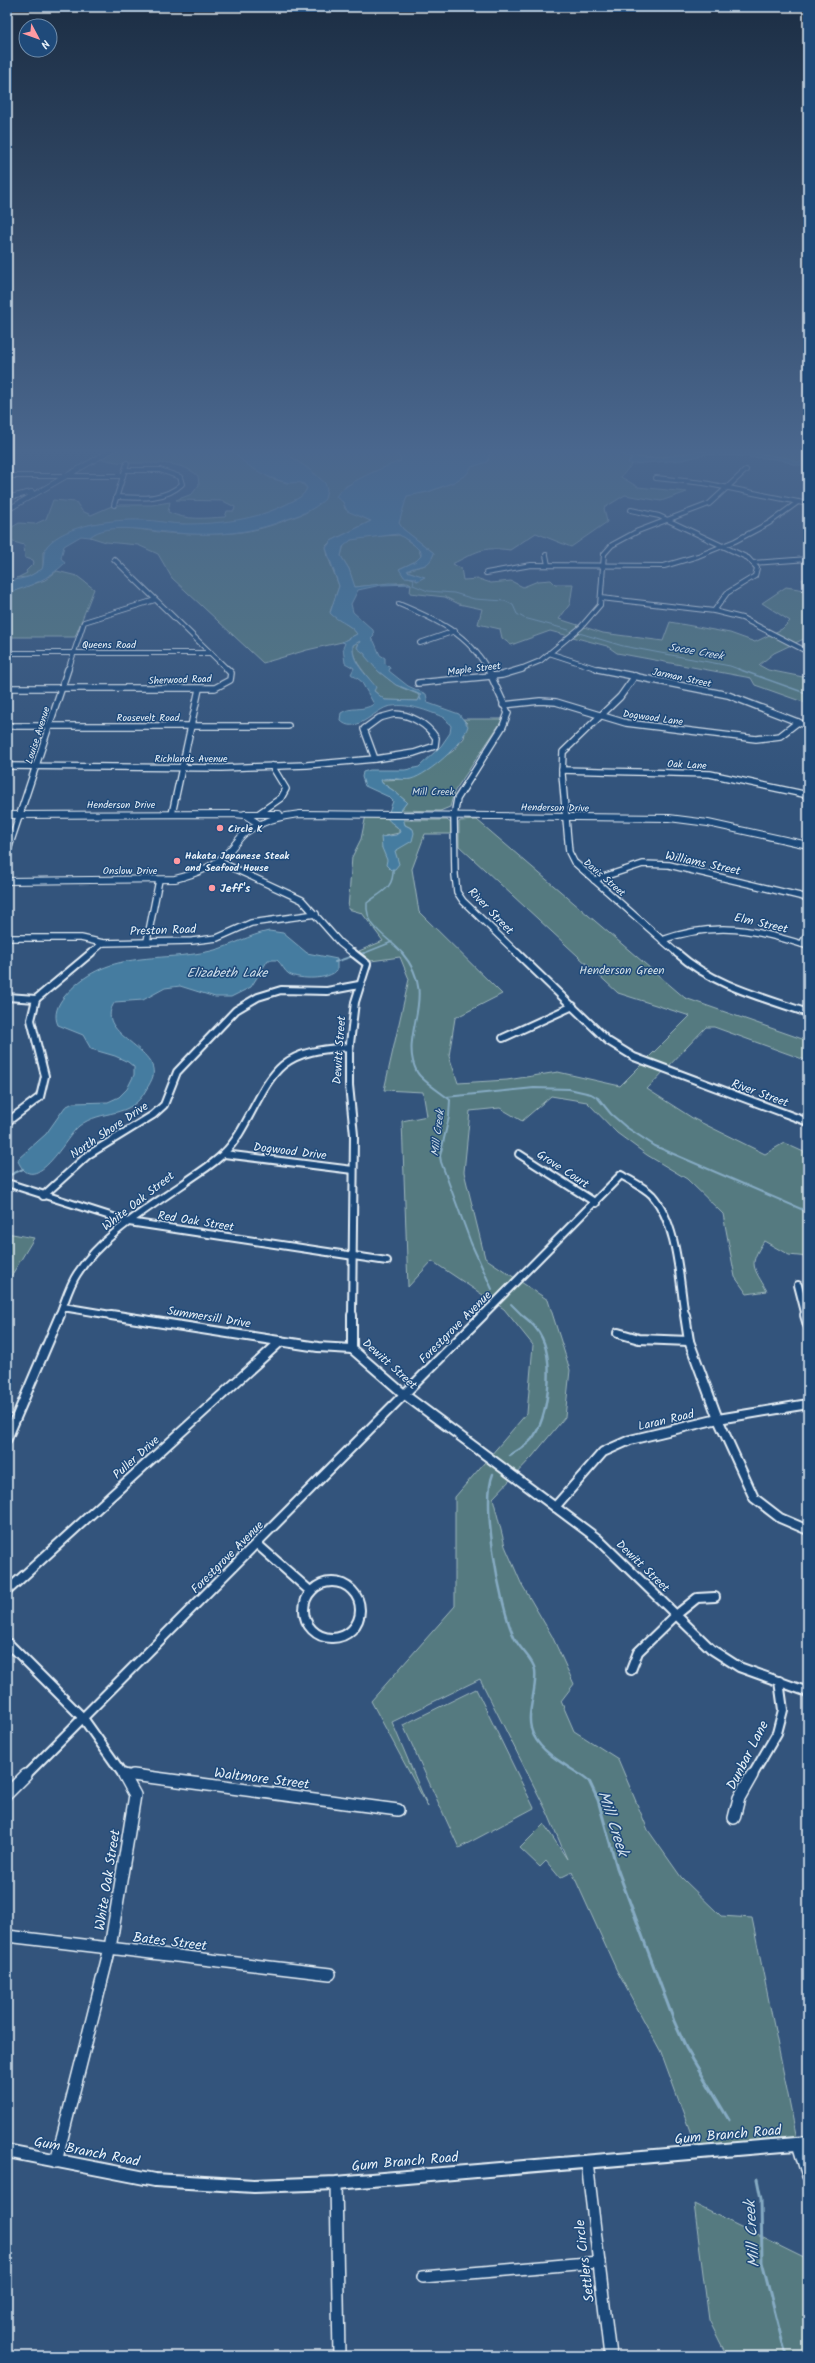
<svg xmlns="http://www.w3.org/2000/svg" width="815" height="2363" viewBox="0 0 815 2363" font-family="Kalam,sans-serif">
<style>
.green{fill:#547a80;stroke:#9eb6bc}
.water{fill:#457ca0;stroke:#86abc3;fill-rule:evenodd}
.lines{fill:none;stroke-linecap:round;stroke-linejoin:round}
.stream-far4{stroke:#86abc3;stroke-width:1}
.stream-far3{stroke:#86abc3;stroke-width:1.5}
.stream-far2{stroke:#86abc3;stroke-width:2}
.stream-far1{stroke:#86abc3;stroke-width:2.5}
.stream{stroke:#86abc3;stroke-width:3}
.minor-far4-casing{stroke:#e8f1f8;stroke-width:6}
.minor-far3-casing{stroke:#e8f1f8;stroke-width:8}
.minor-far2-casing{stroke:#e8f1f8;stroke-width:10}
.minor-far1-casing{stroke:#e8f1f8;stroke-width:12}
.minor-casing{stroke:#e8f1f8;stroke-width:14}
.major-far2-casing{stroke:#e8f1f8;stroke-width:6}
.major-far1-casing{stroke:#e8f1f8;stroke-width:8}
.major-casing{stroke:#e8f1f8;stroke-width:16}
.minor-far4{stroke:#1f4a7a;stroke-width:4}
.minor-far3{stroke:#1f4a7a;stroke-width:5.5}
.minor-far2{stroke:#1f4a7a;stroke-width:6}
.minor-far1{stroke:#1f4a7a;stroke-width:8}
.minor{stroke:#1f4a7a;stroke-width:11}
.major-far2{stroke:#1f4a7a;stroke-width:4.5}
.major-far1{stroke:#1f4a7a;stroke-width:6}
.major{stroke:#1f4a7a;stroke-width:12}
.poi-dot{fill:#ff9aa2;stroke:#1f4a7a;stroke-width:1.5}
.labels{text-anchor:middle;stroke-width:3;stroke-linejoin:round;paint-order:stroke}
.far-street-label{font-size:10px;fill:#e8f1f8;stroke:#1f4a7a}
.far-park-label{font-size:10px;fill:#d2dfe6;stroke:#1f4a7a}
.far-poi-label{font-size:10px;font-weight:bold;fill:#e8f1f8;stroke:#1f4a7a;text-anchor:start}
.far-water-label{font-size:11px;font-style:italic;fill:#d0dfeb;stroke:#1f4a7a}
.street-label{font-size:12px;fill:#e8f1f8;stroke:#1f4a7a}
.poi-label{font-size:12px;font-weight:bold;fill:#e8f1f8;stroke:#1f4a7a;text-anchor:start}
.park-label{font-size:12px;fill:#d2dfe6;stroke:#1f4a7a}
.water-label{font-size:13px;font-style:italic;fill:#d0dfeb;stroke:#1f4a7a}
.near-street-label{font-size:14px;fill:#e8f1f8;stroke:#1f4a7a}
.near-water-label{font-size:16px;font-style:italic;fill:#d0dfeb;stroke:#1f4a7a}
</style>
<rect width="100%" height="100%" fill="#33547c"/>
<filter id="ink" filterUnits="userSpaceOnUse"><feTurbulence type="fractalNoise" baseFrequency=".025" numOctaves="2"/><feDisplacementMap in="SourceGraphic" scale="8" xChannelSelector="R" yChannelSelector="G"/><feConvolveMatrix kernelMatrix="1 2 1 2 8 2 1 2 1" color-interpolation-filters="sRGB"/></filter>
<g filter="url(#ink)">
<!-- green -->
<g class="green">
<path d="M117,447H233L232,450L237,456L270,478L287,483L300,482L307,488C303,498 296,499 287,504C256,520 215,527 181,524C151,522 123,519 93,524C73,528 59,541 43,552V569L28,577L17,578L27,573L26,571L34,563L33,560L25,558L24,545L10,541L11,533L7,530L19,523L35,524L46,519L53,500L76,502L82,511L91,515L114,505H152L170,502L168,512C188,521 205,518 225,517L227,511H234L235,507L223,501L176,500L192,494L199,485L198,476C180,459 150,464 128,463C118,463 107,460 97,458Z"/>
<path d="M277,447H377L394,452L400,457L401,461L344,487L343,502L345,509L371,521L331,541L326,546L328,557L339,586L330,612C338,622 351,624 357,634L342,642L307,650L263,663L172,578L158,554L138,545L106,542L90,537C106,521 146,531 167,533C184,534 201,534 219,534C241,533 260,530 281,522C306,512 312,515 326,490C322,471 290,460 277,447Z"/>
<path d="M497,447L563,450L609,447L632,459L628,462L632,464L621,477L638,487L687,492L661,501L625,495L604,508L607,522L571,547L536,533L510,550C481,546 477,552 452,564L461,568L463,580L479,579L491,583L511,581L523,587L538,581L551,580L555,584H573L570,604L559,619L603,633L663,641L670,622L730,633L755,642L782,629L790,621L762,603L786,587L805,590L802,579H808V637L774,653L759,665L768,670L808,678V702H803L755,685L751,678L617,653L607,646L550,631L511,645L502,638L500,629L478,624L482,609L459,604L445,597L410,593L411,584L408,582L354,587L349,569L341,556L344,545L351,540L360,537L400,535L418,548L421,556L416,561L399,569L417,581L424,577L407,571C420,564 428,570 434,553L403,529L399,523L405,500L408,495L428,492L454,482L467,474L471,467L488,461L490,452Z"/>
<polygon points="617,447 808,447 808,462 796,462 770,455 705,451 667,457 639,458"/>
<polygon points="57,571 77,576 94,589 75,637 7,637 7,593 45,580"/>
<path d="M360,641L357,647L366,654L378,671L396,685L421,695L418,701L385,700L374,691C371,674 351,664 353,645Z"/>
<polygon points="463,719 503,719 454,792 450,807 440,811 401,810 407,802 394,791 382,783 381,780 410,779 453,751 464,738 467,723"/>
<path d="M366,815L387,817L390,821L399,829V833L385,836L382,848L413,829L405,825L403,820H447L452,824L451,834H425L412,869L419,912L502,994L455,1018L449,1056L458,1083L507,1080L558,1072L620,1086L690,1016L618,993L459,846V822L460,821L477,820L685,998L808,1041V1061L714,1027H706L647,1089L694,1119L765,1154L784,1143L808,1154V1257L789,1255L764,1241C748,1266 753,1266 767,1291L747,1294L735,1277L723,1214L687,1179L647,1155L617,1133L587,1102L551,1096L522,1121L500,1108L470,1111L464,1172L485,1258L548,1300L570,1370L565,1417L532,1457L493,1498L505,1546L521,1583L552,1636L574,1684L561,1701L574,1731L618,1759L648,1830L681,1877L721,1916L752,1918L798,2144L698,2153L661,2052L616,1969L572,1872L560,1878L546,1861L540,1867L520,1848L544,1824L567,1859L548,1814L480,1679L392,1722L428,1807L371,1701L455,1606V1497L527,1413L533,1345L504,1309L432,1261L408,1287L402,1121L427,1116L423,1092L384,1090L409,979L400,957L371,961L359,951L383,941L362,913L348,909L352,857L361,839Z"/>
<polygon points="7,1233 34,1238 7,1283"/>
<polygon points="476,1689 534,1808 459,1848 403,1725"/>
<polygon points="694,2204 808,2260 808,2356 727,2356 709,2320"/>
</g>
<!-- water -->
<g class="water">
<path d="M233,447H277L310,470L325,483L327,489L325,499C312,512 298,515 282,521C248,534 213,536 177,533C155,532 107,521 90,537L81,536L64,546L61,558L65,563C49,579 29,587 7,593V582L28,577L42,569C45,561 42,553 47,546C65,524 115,519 142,520C156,520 170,524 184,524C219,524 255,520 287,504C296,499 303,498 307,488L304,484C298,481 292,484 286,482C268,479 243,465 232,450Z"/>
<path d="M377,447H499L490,452L487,462L471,467L467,474L454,482L428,492L407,496L399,523L403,529L434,553C428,571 419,563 407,571L425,577L417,581L415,578L404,577L399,569L416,561L421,556V552L412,543L398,534L351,540L343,547L341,556L349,569L355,587L389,583L411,584L381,585L358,590L351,604L353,612L373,630L374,636L371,639L374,641L380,655L385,658V663L390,668L389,671L408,686L426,694L428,703L459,714L468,726C463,744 429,774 411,779C402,781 388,776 381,780L382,783L394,791L407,802L401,810L405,825L413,829L414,833L412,841L395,851L399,864L395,869L391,870L386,865L387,860L382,848L381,837L396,835L400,832C398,824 389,824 387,817L393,801L389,797L365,786L362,777L363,772L370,770H405L419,767L441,746L450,733L451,726L445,718C428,711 407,702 387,707C374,711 354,736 340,720L341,713C351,706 362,712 374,704L361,681L351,674L354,668L345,663L343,648L345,643L342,642L357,634C351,624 338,622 330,613L339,586L326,548L331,541L371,521L347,511L343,502L336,497C341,484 386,466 401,461C399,452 386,449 377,447ZM360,641L357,648L365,654V656L378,671L396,685L421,695L418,701L385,700L374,691L376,687C366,674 351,662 353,645Z"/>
<path d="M609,447C621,447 629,457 640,458C662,460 683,452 705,451C732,449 761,454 788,458L796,462H808V465H796L778,459L707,454L682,460L632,464L628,462L632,459Z"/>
<path d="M269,931L283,933L307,953L337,959V970C329,980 300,980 289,974C284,971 282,964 277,960H268L251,987L231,997H215L180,986L165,988L143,1000L115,1002C92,1033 159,1047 153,1076C152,1080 149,1085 146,1090C130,1120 102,1108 79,1126C67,1135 35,1200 18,1161L19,1158L46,1134L65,1107L73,1103L108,1102L119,1097L127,1089L134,1075V1067L128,1062L115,1056L91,1049L83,1035L58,1025C53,1015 58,1004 64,997C105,948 157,963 211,951C232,946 249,935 269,931Z"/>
</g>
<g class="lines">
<!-- stream-far4 -->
<g class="stream-far4">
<polyline points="408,577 414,579 413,585 428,591 454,593 474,599 505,601 513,605 517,614 524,618 569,630"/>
<polyline points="579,633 623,646 730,666 741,670"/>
</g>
<!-- stream-far3 -->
<g class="stream-far3">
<polyline points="738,669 808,694"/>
<polyline points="401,687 418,694 421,700"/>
<path d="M393,869C394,889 381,892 367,903C365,928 389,937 403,954"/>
<polyline points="362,954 392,942"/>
</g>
<!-- stream-far2 -->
<g class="stream-far2">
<path d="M402,953C441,998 397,1033 417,1072C422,1081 442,1093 450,1100L449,1117L440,1156L441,1162L471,1243L492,1289"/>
<polyline points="361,954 364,953"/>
<polyline points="335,962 350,957"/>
<polyline points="446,1097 534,1088 569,1089 591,1094 598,1098 611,1114 626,1127 655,1146 808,1212"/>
<polyline points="8,1176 23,1169"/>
<polyline points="511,1304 523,1316"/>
</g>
<!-- stream-far1 -->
<g class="stream-far1">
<path d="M510,1455C518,1450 526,1446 532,1439C549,1416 554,1364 542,1338C538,1329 530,1321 522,1315"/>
<path d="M493,1474C481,1503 500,1608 514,1637C519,1649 533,1658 535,1670C538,1692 523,1716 534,1736C543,1754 566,1765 582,1776"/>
</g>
<!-- stream -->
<g class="stream">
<polyline points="581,1775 589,1781 598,1800 617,1868 674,2021 686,2048 729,2120"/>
<polyline points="757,2179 761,2199 762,2262 786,2356"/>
</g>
<!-- minor-far4 casing -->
<g class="minor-far4-casing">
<g id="minor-far4">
<polyline points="7,476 123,476"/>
<polyline points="656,478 704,483 808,504"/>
<path d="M116,497C139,498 164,501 182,484L180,477L160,470H125"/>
<polyline points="114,505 127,463"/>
<polyline points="631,510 659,516 748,558 757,568 755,576 727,593 714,611"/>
<polyline points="546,555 548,565"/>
<polyline points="114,559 228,670"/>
<polyline points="753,563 808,559"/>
<polyline points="486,573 531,565 664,566 698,556 735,541 769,523 798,502"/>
<polyline points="601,598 714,611 742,618 808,652"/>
<path d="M399,604C435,619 469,634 488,670"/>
<polyline points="420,643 455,631"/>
<polyline points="7,653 211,653"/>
<polyline points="549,653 601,670"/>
<polyline points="68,670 84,622 155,600"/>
<polyline points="518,670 540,661 581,627 600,605 604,554 612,545 638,531 709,504 746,470"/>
</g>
</g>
<!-- minor-far3 casing -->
<g class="minor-far3-casing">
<g id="minor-far3">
<polyline points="488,669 508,713 503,726 457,799 454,816 455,875 457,892 463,901 518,954"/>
<polyline points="598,669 728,695 808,726"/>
<polyline points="635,676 620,697 563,752 562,774 569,852 574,862 678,954"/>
<polyline points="418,683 502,675 522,669"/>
<polyline points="7,688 215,688 230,680 231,673 227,669"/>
<polyline points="503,705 540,701 556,702 626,723 756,739 780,736 798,722"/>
<path d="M394,714C410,714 427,724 436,738L435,746L414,753L375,759L364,729L379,718Z"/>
<polyline points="7,726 288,726"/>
<polyline points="7,766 221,768 307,765 375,759"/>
<polyline points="562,770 710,774 808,795"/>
<polyline points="172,814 199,689"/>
<polyline points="258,814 281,798 286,789 272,766"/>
<polyline points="7,853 68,669"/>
<polyline points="218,861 302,900 340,943 354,954"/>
<polyline points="594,880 643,864 669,865 808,898"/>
<polyline points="7,938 81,938 103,943 192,941 217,938 251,923 316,914"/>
<path d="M662,940C716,921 755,929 808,946"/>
<polyline points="147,941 159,880"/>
<polyline points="802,944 808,933"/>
<polyline points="90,954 103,943"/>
</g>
</g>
<!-- minor-far2 casing -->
<g class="minor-far2-casing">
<g id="minor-far2">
<polyline points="517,953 608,1041 634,1057 808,1122"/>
<path d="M677,953C714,986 762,997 808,1013"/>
<polyline points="7,997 36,999"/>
<polyline points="503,1038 573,1006"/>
<polyline points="7,1122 40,1097 45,1076 31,1020 36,999 91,953"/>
<polyline points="224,1154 353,1170"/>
<polyline points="519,1154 596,1203"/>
<polyline points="7,1183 129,1222 387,1261"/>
<polyline points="43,1196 88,1155 153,1115 164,1105 177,1072 236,1010 258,997 281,990 327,991 359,985"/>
<polyline points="798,1285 806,1316"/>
<polyline points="63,1307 117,1316"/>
<path d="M59,1316C65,1302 69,1286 77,1274C102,1235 147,1209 183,1184C196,1174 213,1165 224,1153C248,1130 259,1085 283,1065C301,1050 327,1049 349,1047"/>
<polyline points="352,1316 354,1135 349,1085 349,1052 355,1002 367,964 353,953"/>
<path d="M482,1316L621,1175C631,1181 644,1187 652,1195C678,1225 679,1278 685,1316"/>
</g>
</g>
<!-- minor-far1 casing -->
<g class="minor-far1-casing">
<g id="minor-far1">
<polyline points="111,1315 318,1347 352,1349"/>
<polyline points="352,1315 352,1349 405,1395 598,1539 711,1649 739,1667 808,1692"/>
<polyline points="685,1315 689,1341 718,1419 754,1498 780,1518 808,1530"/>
<polyline points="805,1315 808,1325"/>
<polyline points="618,1333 639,1339 689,1341"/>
<polyline points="7,1439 60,1315"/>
<polyline points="555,1507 603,1452 630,1440 718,1419 808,1404"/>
<polyline points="257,1544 310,1591"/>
<circle cx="332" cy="1610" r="28"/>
<polyline points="7,1591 281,1341"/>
<polyline points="7,1642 83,1718 124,1776"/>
<polyline points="631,1670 638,1652 676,1615 697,1598 715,1597"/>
<polyline points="123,1774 141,1776"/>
<polyline points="25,1776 483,1315"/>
<polyline points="752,1776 777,1733 783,1710 779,1681"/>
</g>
</g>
<!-- minor casing -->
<g class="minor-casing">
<g id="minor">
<polyline points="133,1775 398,1810"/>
<polyline points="7,1794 26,1775"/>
<polyline points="734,1818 739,1798 752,1775"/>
<polyline points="7,1936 330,1974"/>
<polyline points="798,2144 808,2177"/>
<polyline points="56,2162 110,1948 135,1795 124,1775"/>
<polyline points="587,2162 610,2356"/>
<polyline points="336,2183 339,2356"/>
<polyline points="423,2277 599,2262"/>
</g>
</g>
<!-- major-far2 casing -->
<g class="major-far2-casing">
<g id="major-far2">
<polyline points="7,498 32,492"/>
<polyline points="7,510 117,447"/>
</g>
</g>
<!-- major-far1 casing -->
<g class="major-far1-casing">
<g id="major-far1">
<polyline points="245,814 279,814"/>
<polyline points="7,815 234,814 245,815 259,824"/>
<path d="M7,881L175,879C195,874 215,867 229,851C235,845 239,838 245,833C261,821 280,816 300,814L669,818L708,823L808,845"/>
</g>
</g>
<!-- major casing -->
<g class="major-casing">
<polyline id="major" points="7,2151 155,2180 254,2186 336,2183 808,2143"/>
</g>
<!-- minor-far4 -->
<use href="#minor-far4" class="minor-far4"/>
<!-- minor-far3 -->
<use href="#minor-far3" class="minor-far3"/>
<!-- minor-far2 -->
<use href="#minor-far2" class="minor-far2"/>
<!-- minor-far1 -->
<use href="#minor-far1" class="minor-far1"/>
<!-- minor -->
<use href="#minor" class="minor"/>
<!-- major-far2 -->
<use href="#major-far2" class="major-far2"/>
<!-- major-far1 -->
<use href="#major-far1" class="major-far1"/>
<!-- major -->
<use href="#major" class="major"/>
</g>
</g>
<!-- sky -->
<linearGradient id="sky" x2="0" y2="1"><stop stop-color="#1c2e44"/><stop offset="0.58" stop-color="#4a678e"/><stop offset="1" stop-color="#4a678e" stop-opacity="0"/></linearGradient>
<rect width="815" height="777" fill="url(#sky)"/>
<!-- markers -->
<g class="poi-dot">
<circle cx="220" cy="828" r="4"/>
<circle cx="177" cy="861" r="4"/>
<circle cx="212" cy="888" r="4"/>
</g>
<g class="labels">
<!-- far-street labels -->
<g class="far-street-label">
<text x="109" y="648">Queens Road</text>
<text transform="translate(474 668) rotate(-7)" y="4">Maple Street</text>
<text transform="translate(682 677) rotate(12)" y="4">Jarman Street</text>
<text transform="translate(180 679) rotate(-2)" y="4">Sherwood Road</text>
<text x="148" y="721">Roosevelt Road</text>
<text transform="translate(653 717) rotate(8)" y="4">Dogwood Lane</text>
<text transform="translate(37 735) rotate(-72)" y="4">Louise Avenue</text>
<text x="191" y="762">Richlands Avenue</text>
<text transform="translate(687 764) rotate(3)" y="4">Oak Lane</text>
<text x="121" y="808">Henderson Drive</text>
<text transform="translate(555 807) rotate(1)" y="4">Henderson Drive</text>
<text x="130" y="874">Onslow Drive</text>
<text transform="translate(605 877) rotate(41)" y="4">Davis Street</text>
</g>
<!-- far-park labels -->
<g class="far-park-label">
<text x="433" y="795">Mill Creek</text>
</g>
<!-- far-poi labels -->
<g class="far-poi-label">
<text x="228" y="832">Circle K</text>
<text x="185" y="859">Hakata Japanese Steak<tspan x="185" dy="12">and Seafood House</tspan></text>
</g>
<!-- far-water labels -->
<g class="far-water-label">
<text transform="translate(696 651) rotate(10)" y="4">Socoe Creek</text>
<text transform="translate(437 1133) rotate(-83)" y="4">Mill Creek</text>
</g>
<!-- street labels -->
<g class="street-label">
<text transform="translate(703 863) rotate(12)" y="4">Williams Street</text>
<text transform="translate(491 911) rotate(46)" y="4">River Street</text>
<text transform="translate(761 923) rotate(13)" y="4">Elm Street</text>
<text transform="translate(163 930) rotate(-2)" y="4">Preston Road</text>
<text transform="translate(339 1050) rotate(-86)" y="4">Dewitt Street</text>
<text transform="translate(760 1093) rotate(20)" y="4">River Street</text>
<text transform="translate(109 1130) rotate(-34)" y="4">North Shore Drive</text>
<text transform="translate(290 1151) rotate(7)" y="4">Dogwood Drive</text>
<text transform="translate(563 1169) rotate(33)" y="4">Grove Court</text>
<text transform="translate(138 1201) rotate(-38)" y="4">White Oak Street</text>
<text transform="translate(196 1221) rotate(9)" y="4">Red Oak Street</text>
<text transform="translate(209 1317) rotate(9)" y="4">Summersill Drive</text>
<text transform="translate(455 1327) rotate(-45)" y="4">Forestgrove Avenue</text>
<text transform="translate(390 1364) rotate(42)" y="4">Dewitt Street</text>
<text transform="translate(666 1420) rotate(-13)" y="4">Laran Road</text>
<text transform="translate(136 1457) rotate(-42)" y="4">Puller Drive</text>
<text transform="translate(227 1557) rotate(-45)" y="4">Forestgrove Avenue</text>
<text transform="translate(643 1566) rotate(44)" y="4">Dewitt Street</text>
</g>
<!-- poi labels -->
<g class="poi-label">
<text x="220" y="892">Jeff's</text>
</g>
<!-- park labels -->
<g class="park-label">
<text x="622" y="974">Henderson Green</text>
</g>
<!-- water labels -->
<g class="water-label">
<text x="227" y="977">Elizabeth Lake</text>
</g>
<!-- near-street labels -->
<g class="near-street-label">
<text transform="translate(747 1755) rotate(-63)" y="5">Dunbar Lane</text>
<text transform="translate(262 1778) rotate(7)" y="5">Waltmore Street</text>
<text transform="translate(107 1880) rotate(-81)" y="5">White Oak Street</text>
<text transform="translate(170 1941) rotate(7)" y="5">Bates Street</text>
<text transform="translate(728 2134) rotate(-5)" y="5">Gum Branch Road</text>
<text transform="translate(87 2151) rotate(11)" y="5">Gum Branch Road</text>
<text transform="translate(405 2161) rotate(-5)" y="5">Gum Branch Road</text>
<text transform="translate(584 2261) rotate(-97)" y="5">Settlers Circle</text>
</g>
<!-- near-water labels -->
<g class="near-water-label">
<text transform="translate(614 1823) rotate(72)" y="6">Mill Creek</text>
<text transform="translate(751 2234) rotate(-94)" y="6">Mill Creek</text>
</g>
</g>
<!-- margin -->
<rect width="815" height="2363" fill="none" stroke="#1f4a7a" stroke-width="24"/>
<rect x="12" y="12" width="791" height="2339" fill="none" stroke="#e8f1f8" stroke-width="1.5" filter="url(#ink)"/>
<!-- north arrow -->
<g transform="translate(38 38) rotate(131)"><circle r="19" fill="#1f4a7a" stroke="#6f8dac"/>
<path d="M0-3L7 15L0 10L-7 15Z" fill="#ff9aa2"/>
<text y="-6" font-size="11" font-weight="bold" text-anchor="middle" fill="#e8f1f8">N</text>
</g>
</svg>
